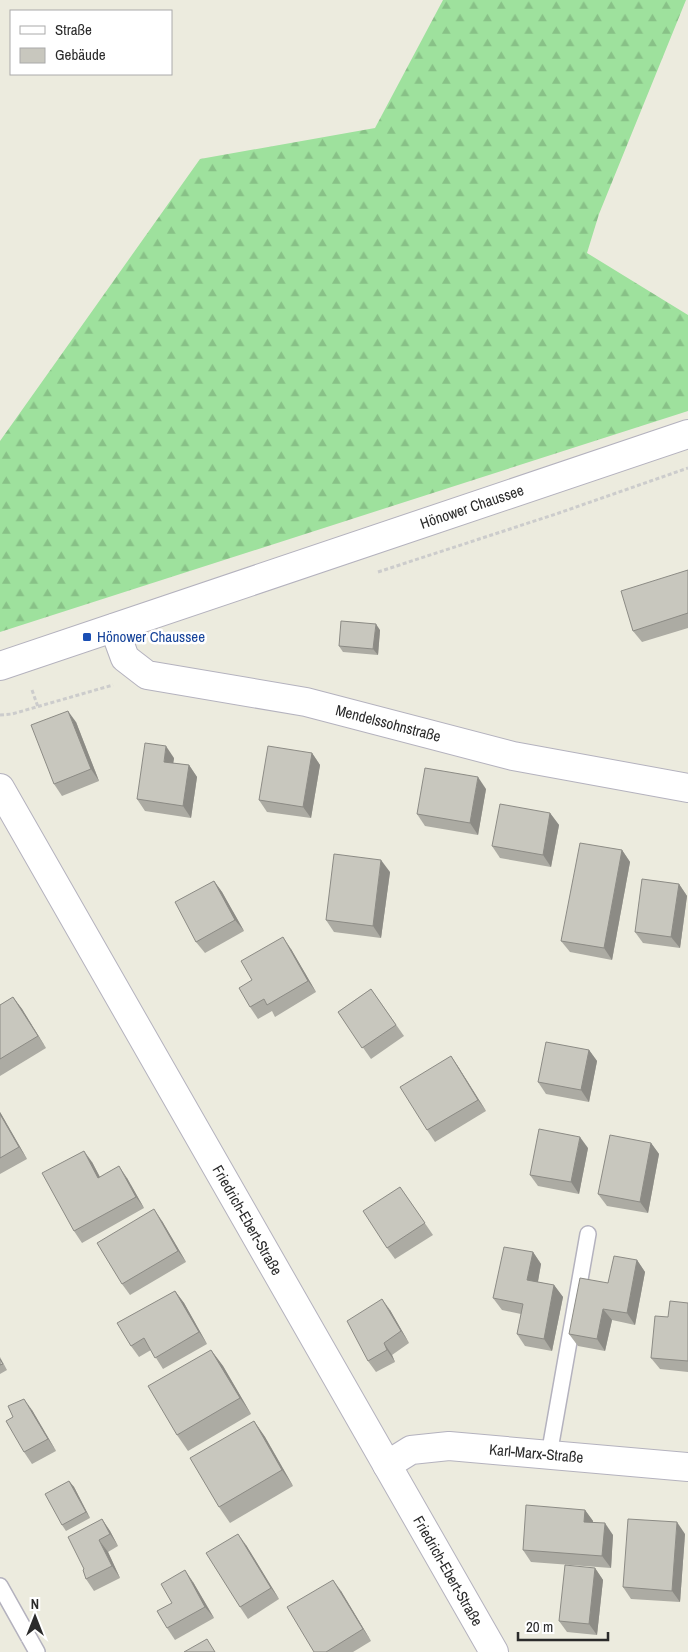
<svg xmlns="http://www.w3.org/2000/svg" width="688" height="1652" viewBox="0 0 688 1652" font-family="'Archivo Narrow',sans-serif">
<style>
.forest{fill:url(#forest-firs)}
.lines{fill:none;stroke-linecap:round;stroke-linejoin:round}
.service-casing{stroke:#b4b2be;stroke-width:18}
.minor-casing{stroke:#b4b2be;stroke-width:30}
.tertiary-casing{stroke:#b4b2be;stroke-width:30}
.path{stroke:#ccc;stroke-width:3;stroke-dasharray:4 2.5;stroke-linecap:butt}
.service{stroke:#fff;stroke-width:15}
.minor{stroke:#fff;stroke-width:28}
.tertiary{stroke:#fff;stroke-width:28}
.wall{fill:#acaba3}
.shaded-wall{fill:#8c8b85}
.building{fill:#c8c7be;stroke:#8c8b85}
.transit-dot{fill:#1a4fb4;stroke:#fff;stroke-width:2}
.labels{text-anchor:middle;stroke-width:5;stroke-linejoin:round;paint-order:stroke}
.street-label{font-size:15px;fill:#2b2b2b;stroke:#fff}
.transit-label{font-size:15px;fill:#164399;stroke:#fff;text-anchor:start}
</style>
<defs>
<pattern id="forest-firs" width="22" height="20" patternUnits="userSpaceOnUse" patternTransform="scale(1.25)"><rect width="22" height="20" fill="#9ee19d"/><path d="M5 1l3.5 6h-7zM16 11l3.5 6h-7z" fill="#88c187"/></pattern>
</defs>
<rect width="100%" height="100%" fill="#ecebde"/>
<!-- forest -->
<polygon class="forest" points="443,0 686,0 599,214 587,253 688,315 688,411 0,632 0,441 200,159 375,128"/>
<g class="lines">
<!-- service casing -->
<g class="service-casing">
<g id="service">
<polyline points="549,1455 588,1234"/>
<polyline points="0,1586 37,1652"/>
</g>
</g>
<!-- minor casing -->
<g class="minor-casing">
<g id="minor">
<path id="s1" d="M114,628L125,658L147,675L306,702L513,756L688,788"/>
<path id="s2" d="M0,788L494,1652"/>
<path id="s3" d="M387,1465L411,1450L449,1446L688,1467"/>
</g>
</g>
<!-- tertiary casing -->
<g class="tertiary-casing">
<g id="tertiary">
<path id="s4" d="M0,666L688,434"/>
</g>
</g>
<!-- path -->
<g class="path">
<polyline points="378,572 556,514 688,468"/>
<polyline points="32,690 38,707"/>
<polyline points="0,715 12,714 113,685"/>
</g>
<!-- service -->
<use href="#service" class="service"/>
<!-- minor -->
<use href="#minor" class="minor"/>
<!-- tertiary -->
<use href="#tertiary" class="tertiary"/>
</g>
<!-- wall -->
<g class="wall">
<polygon points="688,570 688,628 642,642 633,631"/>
<polygon points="380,630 378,655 343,652 339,646"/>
<polygon points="76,722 99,781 62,796 54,784"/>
<polygon points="312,753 320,765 311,818 267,812 259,800"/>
<polygon points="174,758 173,763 189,765 197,777 191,818 145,811 137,799"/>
<polygon points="486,789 478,835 425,826 417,814"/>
<polygon points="550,813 559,825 551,867 500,858 492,846"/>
<polygon points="622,850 630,862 612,960 570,952 561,941"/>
<polygon points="390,872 381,938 334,932 326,920"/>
<polygon points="214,881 222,892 244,931 205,953 196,942"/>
<polygon points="679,884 687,896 680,948 643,943 635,932"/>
<polygon points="291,949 316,992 275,1017 272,1011 258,1019 250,1007 252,980"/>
<polygon points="371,989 404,1036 371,1059 338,1012"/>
<polygon points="13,997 22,1009 46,1048 0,1076 0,1005"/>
<polygon points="589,1050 597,1061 589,1102 546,1094 538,1082"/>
<polygon points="451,1056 459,1068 486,1111 435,1142 427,1130"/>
<polygon points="0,1112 27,1159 0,1174"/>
<polygon points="651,1143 659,1154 648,1213 607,1206 598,1194"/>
<polygon points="588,1148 579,1194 538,1186 530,1175"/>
<polygon points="92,1162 100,1177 127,1178 144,1208 82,1243 74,1231"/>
<polygon points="400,1187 433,1235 395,1259 387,1248"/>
<polygon points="162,1221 186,1262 130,1295 122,1284"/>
<polygon points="533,1252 541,1264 538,1282 554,1285 563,1297 552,1351 525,1346 517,1334 521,1314 502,1310 493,1298"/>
<polygon points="637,1260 645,1272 635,1325 612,1320 605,1351 578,1346 569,1334 608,1283"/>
<polygon points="175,1291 184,1303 207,1344 163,1369 151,1350 139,1357 131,1346"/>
<polygon points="688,1303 688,1372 660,1369 651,1358 668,1317"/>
<polygon points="390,1310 409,1343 392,1355 395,1362 376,1372 368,1361"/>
<polygon points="211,1350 223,1366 251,1414 188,1451 177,1435"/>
<polygon points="0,1357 7,1370 0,1374"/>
<polygon points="32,1410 56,1451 32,1464 24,1452"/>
<polygon points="254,1421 265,1437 293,1486 230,1523 219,1507"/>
<polygon points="69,1481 74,1487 90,1518 66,1531 62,1525"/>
<polygon points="585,1510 593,1521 593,1522 613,1535 611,1568 531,1562 523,1550"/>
<polygon points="102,1519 110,1531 118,1546 108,1552 120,1578 94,1591 86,1579"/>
<polygon points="685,1534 680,1602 631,1599 623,1587"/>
<polygon points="246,1545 279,1599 248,1619 240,1607"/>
<polygon points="595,1568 603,1580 597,1635 567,1632 559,1621"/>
<polygon points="193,1582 214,1618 175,1640 167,1628 172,1603"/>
<polygon points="341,1591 371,1641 353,1652 314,1652"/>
</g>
<!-- shaded-wall -->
<g class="shaded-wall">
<polygon points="376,624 380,630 378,655 373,649"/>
<polygon points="68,711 76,722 99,781 91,769"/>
<polygon points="166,746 174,758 172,773 164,762"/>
<polygon points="312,753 320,765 311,818 303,807"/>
<polygon points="189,765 197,777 191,818 183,806"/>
<polygon points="478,777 486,789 478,835 470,823"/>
<polygon points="550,813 559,825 551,867 543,855"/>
<polygon points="622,850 630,862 612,960 604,948"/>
<polygon points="381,860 390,872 381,938 373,926"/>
<polygon points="214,881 222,892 244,931 235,920"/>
<polygon points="679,884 687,896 680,948 671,937"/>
<polygon points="283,937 291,949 316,992 308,981"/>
<polygon points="13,997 22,1009 46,1048 38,1036"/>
<polygon points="589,1050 597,1061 589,1102 581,1090"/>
<polygon points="451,1056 459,1068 486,1111 478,1100"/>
<polygon points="0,1112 27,1159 19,1147 0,1114"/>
<polygon points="580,1137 588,1148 579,1194 571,1182"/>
<polygon points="651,1143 659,1154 648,1213 640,1202"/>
<polygon points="84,1151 92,1162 106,1189 98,1178"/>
<polygon points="119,1166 127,1178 144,1208 136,1197"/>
<polygon points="154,1209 162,1221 186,1262 178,1251"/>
<polygon points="533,1252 541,1264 536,1292 527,1280"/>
<polygon points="637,1260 645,1272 635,1325 627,1313"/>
<polygon points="554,1285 563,1297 552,1351 544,1339"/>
<polygon points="175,1291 184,1303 207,1344 199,1332"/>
<polygon points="382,1299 390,1310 409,1343 401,1331"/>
<polygon points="603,1309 612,1320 605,1351 597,1339"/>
<polygon points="384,1343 392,1355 395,1362 387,1350"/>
<polygon points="211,1350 223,1366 251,1414 240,1398"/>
<polygon points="24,1399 32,1410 56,1451 48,1439"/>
<polygon points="254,1421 265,1437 293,1486 282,1470"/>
<polygon points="69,1481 74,1487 90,1518 86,1512"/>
<polygon points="585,1510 593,1521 592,1533 584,1522"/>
<polygon points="102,1519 110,1531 118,1546 110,1534"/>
<polygon points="677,1522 685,1534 680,1602 672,1591"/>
<polygon points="605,1523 613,1535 611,1568 602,1556"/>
<polygon points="238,1534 246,1545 279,1599 271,1588"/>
<polygon points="99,1540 108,1552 120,1578 112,1566"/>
<polygon points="595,1568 603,1580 597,1635 589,1624"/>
<polygon points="185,1570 193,1582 214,1618 205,1607"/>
<polygon points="333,1580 341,1591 371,1641 363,1629"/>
</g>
<!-- building -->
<g class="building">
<polygon points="688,570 688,613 633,631 621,591"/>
<polygon points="341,621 376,624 373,649 339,646"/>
<polygon points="68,711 91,769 54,784 31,725"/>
<polygon points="145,743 166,746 164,762 189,765 183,806 137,799"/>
<polygon points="268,746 312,753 303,807 259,800"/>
<polygon points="425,768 478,777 470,823 417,814"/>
<polygon points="500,804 550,813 543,855 492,846"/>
<polygon points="580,843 622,850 604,948 561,941"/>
<polygon points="334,854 381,860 373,926 326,920"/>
<polygon points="642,879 679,884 671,937 635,932"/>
<polygon points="214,881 235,920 196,942 175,902"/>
<polygon points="283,937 308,981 267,1005 264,999 250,1007 239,988 252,980 241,961"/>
<polygon points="371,989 396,1025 362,1048 338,1012"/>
<polygon points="13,997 38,1036 0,1059 0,1005"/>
<polygon points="546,1042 589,1050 581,1090 538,1082"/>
<polygon points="451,1056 478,1100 427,1130 400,1087"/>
<polygon points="0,1114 19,1147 0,1158"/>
<polygon points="539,1129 580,1137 571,1182 530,1175"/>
<polygon points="610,1135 651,1143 640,1202 598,1194"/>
<polygon points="84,1151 98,1178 119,1166 136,1197 74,1231 42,1173"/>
<polygon points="400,1187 425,1223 387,1248 363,1211"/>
<polygon points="154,1209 178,1251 122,1284 97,1243"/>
<polygon points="504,1247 533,1252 527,1280 554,1285 544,1339 517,1334 523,1304 493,1298"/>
<polygon points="614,1256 637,1260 627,1313 603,1309 597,1339 569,1334 580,1278 608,1283"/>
<polygon points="175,1291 199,1332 155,1358 144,1338 131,1346 117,1323"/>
<polygon points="382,1299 401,1331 384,1343 387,1350 368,1361 347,1321"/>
<polygon points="670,1301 688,1303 688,1361 651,1358 655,1316 668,1317"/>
<polygon points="211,1350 240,1398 177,1435 148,1386"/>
<polygon points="0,1359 3,1364 0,1365"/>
<polygon points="24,1399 48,1439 24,1452 6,1421 13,1417 8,1406"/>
<polygon points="254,1421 282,1470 219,1507 190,1458"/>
<polygon points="69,1481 86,1512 62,1525 45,1494"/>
<polygon points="526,1505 585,1510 584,1522 605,1523 602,1556 523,1550"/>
<polygon points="102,1519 110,1534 99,1540 112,1566 86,1579 83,1570 84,1569 68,1537"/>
<polygon points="628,1519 677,1522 672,1591 623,1587"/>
<polygon points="238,1534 271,1588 240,1607 206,1553"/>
<polygon points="565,1565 595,1568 589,1624 559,1621"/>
<polygon points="185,1570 205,1607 167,1628 157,1611 172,1603 161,1584"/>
<polygon points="333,1580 363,1629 326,1652 314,1652 287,1607"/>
<polygon points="207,1639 215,1652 184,1652"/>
</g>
<!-- markers -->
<rect class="transit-dot" x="82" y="632" width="10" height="10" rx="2.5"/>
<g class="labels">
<!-- street labels -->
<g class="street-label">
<text dy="5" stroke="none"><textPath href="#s4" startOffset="498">Hönower Chaussee</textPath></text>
<text dy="5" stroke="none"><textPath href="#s1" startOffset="306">Mendelssohnstraße</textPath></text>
<text dy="5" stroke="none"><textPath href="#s2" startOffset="498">Friedrich-Ebert-Straße</textPath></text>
<text dy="5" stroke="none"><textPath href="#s3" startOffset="154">Karl-Marx-Straße</textPath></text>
<text dy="5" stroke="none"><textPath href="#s2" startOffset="902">Friedrich-Ebert-Straße</textPath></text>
</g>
<!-- transit labels -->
<g class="transit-label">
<text x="97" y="642">Hönower Chaussee</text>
</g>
</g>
<!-- legend -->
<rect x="10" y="10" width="162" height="65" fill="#ffffff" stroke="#aaaaaa"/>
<rect x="20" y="26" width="25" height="8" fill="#ffffff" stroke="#aaaaaa"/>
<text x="55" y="35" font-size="15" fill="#2b2b2b">Straße</text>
<rect x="20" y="48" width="25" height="15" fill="#c8c7be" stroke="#aaaaaa"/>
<text x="55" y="60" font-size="15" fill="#2b2b2b">Gebäude</text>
<!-- north arrow -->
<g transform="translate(35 1617)" stroke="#ffffff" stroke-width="4" paint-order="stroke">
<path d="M0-4L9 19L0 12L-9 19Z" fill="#2b2b2b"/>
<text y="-8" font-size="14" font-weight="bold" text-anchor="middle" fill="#2b2b2b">N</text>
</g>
<!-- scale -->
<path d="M518 1632v8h90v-8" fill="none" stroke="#2b2b2b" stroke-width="2.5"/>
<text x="526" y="1632" font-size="15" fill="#2b2b2b" stroke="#ffffff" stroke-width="4" paint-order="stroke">20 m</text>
</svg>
